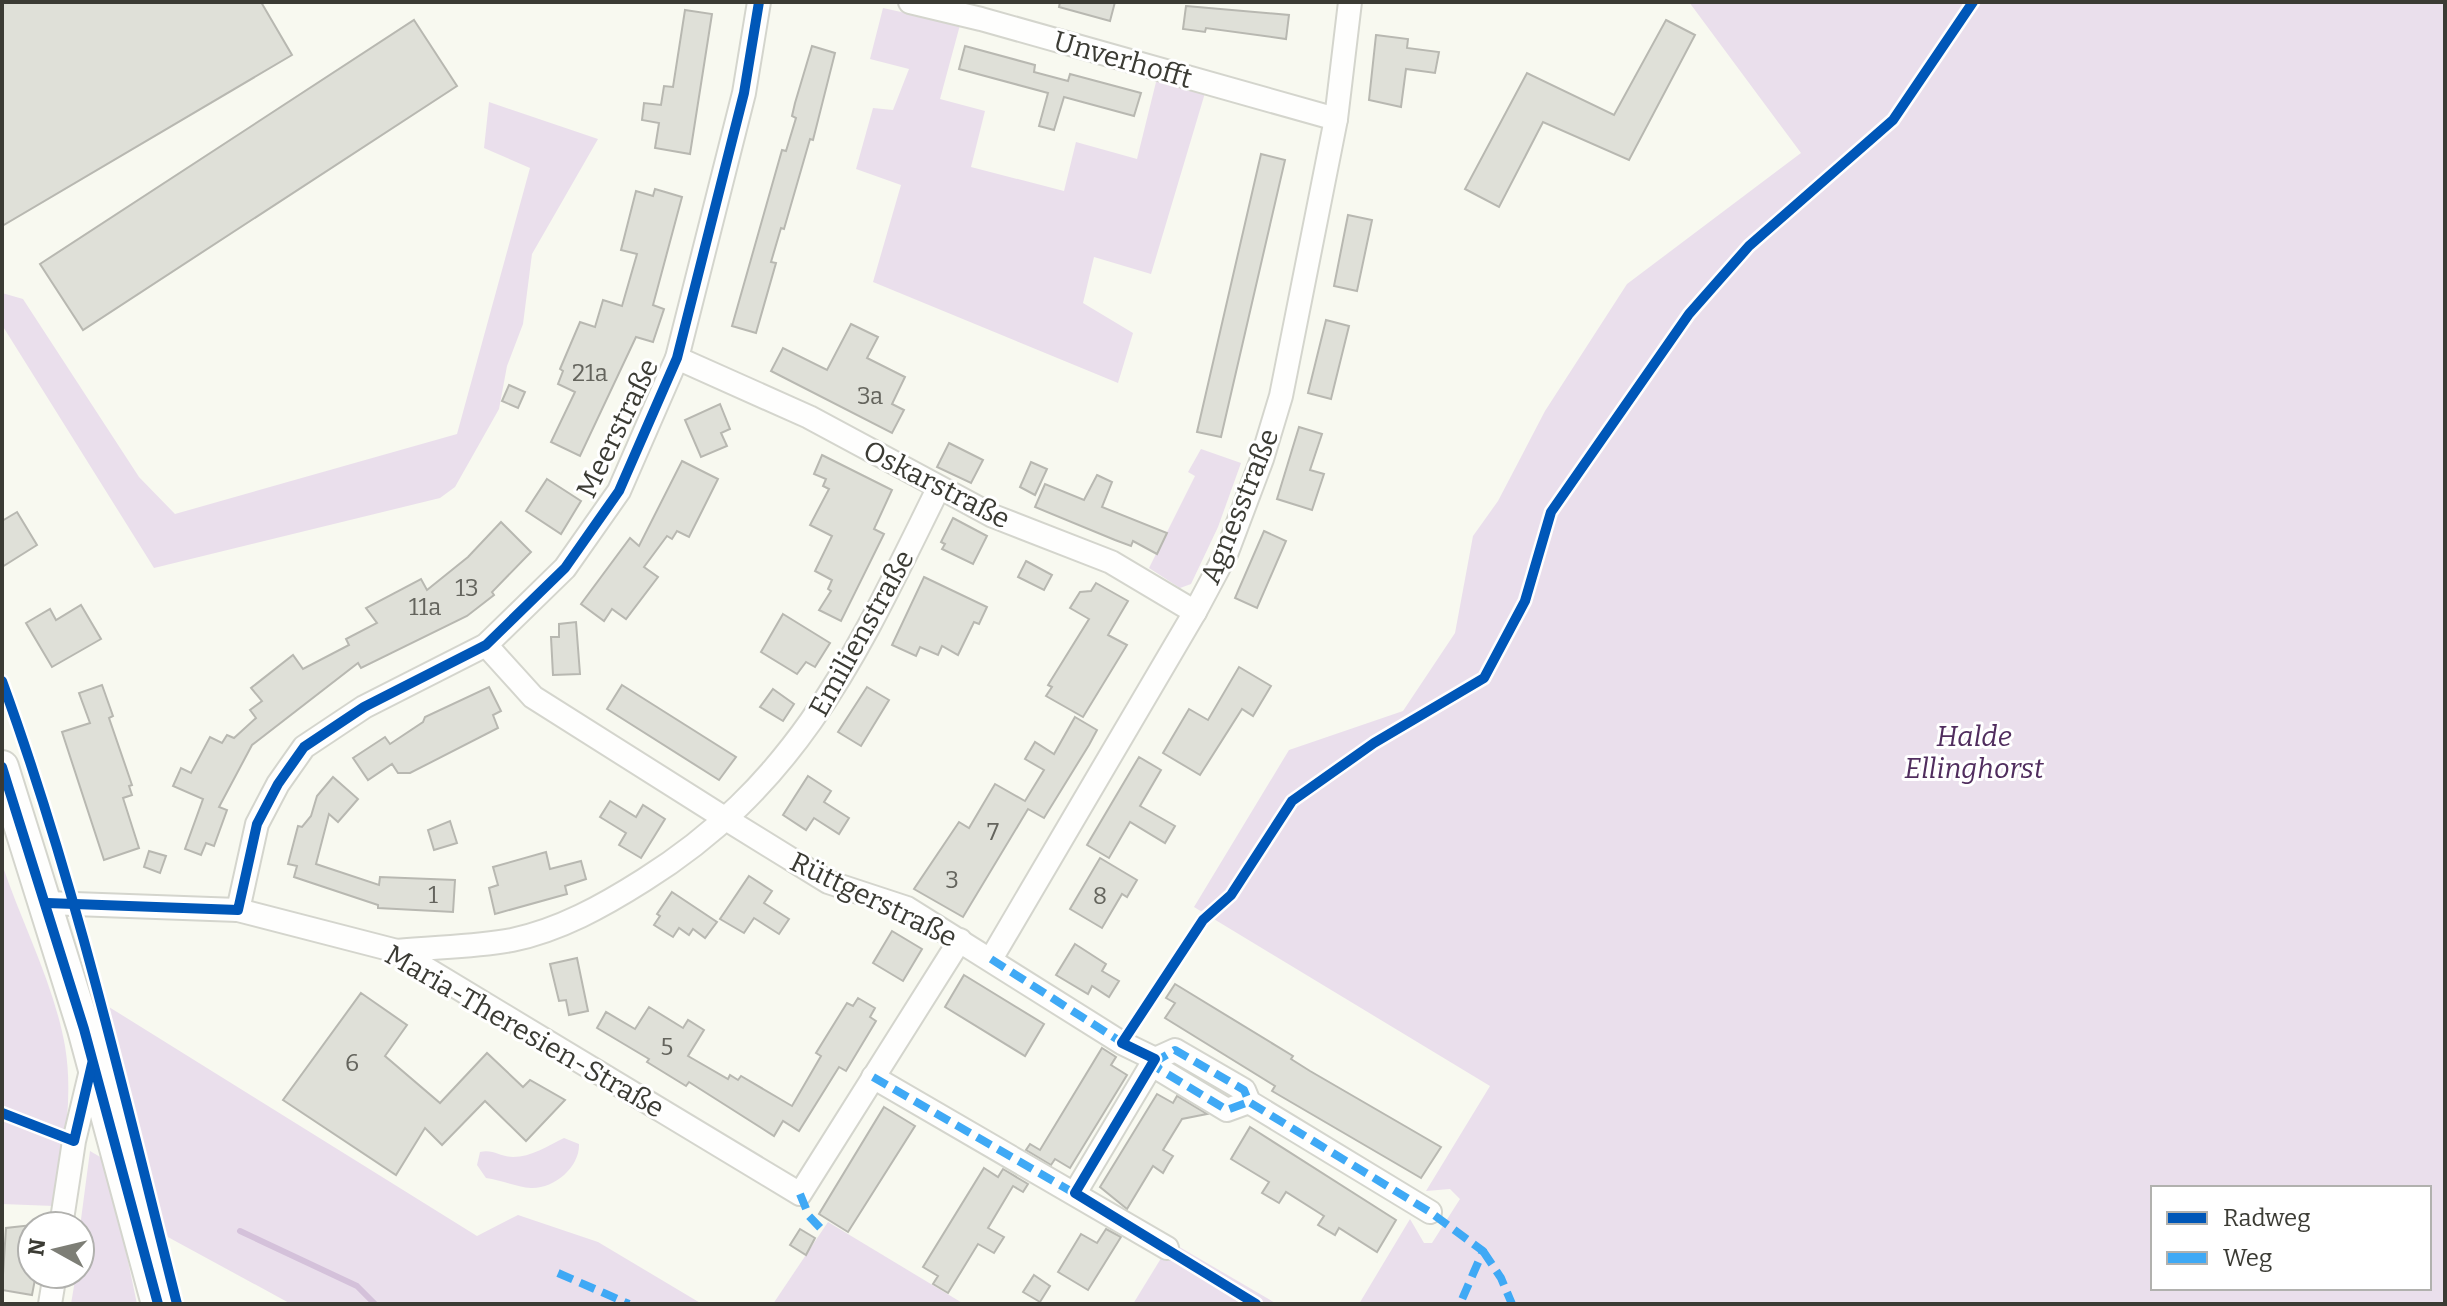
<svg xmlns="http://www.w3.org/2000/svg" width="2447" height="1306" viewBox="0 0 2447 1306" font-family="Bitter,serif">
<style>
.green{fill:#eadfec;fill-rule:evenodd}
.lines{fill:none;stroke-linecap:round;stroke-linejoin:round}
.stream{stroke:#d4c1da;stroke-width:6}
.building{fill:#dfe0d8;stroke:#b8b8b1;stroke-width:2}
.street-casing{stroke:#d4d5cd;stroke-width:26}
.secondary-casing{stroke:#d4d5cd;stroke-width:36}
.street{stroke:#fefefd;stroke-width:22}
.secondary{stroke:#fefefd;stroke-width:32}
.quiet{stroke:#3fa9f5;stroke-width:8;stroke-dasharray:16 8;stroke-linecap:butt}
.cycleway-casing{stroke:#fff;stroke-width:15}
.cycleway{stroke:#0057b8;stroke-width:10}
.labels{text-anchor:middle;stroke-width:6;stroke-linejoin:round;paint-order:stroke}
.number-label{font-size:24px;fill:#64645d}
.street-label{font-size:28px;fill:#3b3b34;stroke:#fff}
.park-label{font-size:28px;font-style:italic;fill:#502d5e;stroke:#fff}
</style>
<rect width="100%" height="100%" fill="#f8f9f0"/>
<!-- green -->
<g class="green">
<path d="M1689,2H2445V1304H1359L1410,1219L1424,1243H1432L1460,1199L1450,1189L1426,1191L1490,1086L1194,907L1289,750L1403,711L1455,633L1473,536L1498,501L1545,411L1627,284L1801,153ZM2153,1188H2429V1288H2153Z"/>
<polygon points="883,8 960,25 940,99 985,111 971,167 1064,191 1076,142 1137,159 1157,78 1205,93 1151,274 1094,257 1083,303 1133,333 1118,383 873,282 901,185 856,169 873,108 893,110 909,69 870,59"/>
<polygon points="489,102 598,139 532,254 523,324 507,366 499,409 455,487 440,498 154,568 2,325 2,293 23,299 139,477 175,514 457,434 530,168 484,148"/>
<polygon points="1201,449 1241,463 1218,527 1191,584 1180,588 1149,568 1195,476 1188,472"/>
<path d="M2,864C22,924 54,984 65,1046C74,1100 63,1153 54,1206L2,1204Z"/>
<polygon points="109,1007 477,1236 518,1215 598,1242 702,1304 291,1304 166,1236"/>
<path d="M564,1138L579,1144C580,1167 554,1189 531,1188C517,1187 501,1180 486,1178L477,1165L480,1152C494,1149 500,1157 513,1157C531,1157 548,1146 564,1138Z"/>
<polygon points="90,1151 107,1161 137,1304 71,1304 76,1274 80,1274 80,1227"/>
<polygon points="828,1222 964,1304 773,1304"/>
<polygon points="1171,1242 1277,1304 1133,1304"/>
</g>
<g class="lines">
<!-- stream -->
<polyline class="stream" points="240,1231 357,1286 375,1304"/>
</g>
<!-- building -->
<g class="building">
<polygon points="2,2 261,2 292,55 2,226"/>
<polygon points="1060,2 1115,2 1110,21 1059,7"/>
<polygon points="1186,6 1289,15 1286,39 1206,28 1205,32 1183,29"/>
<polygon points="685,10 712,14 690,154 655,148 659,123 642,120 644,103 661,105 664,86 673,87"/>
<polygon points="414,20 457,86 83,330 40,264"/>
<polygon points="1666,20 1695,35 1629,160 1543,122 1499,207 1465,189 1527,73 1614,115"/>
<polygon points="1376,35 1408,39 1407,48 1439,52 1435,73 1406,69 1401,107 1369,100"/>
<polygon points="812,46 835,53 813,140 810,139 784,229 781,228 771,262 776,263 756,333 732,326 782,150 786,151 796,118 792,116 795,103"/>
<polygon points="965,46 1035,65 1034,72 1068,81 1070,74 1141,93 1134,116 1064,97 1054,130 1039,126 1048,93 959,69"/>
<polygon points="1261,154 1285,160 1221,437 1197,432"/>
<polygon points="655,189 682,197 653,305 664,309 653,342 636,337 580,456 551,442 575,392 558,384 563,371 560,369 580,322 595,327 603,300 622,306 637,254 621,250 636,191 653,196"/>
<polygon points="1348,215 1372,220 1357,291 1334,286"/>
<polygon points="1326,320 1349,326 1331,399 1308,393"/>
<polygon points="851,324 878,337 867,358 905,377 892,404 904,410 892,433 771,371 783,348 827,370"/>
<polygon points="509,385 525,392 518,408 502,401"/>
<polygon points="720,404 730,429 721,433 727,446 701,457 685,420"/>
<polygon points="1299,427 1322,434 1310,470 1324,474 1312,510 1277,499"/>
<polygon points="949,443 983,460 971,483 937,467"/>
<polygon points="822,455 892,490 874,529 884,534 841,621 819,610 831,591 828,589 832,580 815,571 832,536 810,525 829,489 823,486 826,479 814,474"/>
<polygon points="682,461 718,479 689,537 677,531 672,539 667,536 644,567 658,577 626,619 612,609 604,621 581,604 630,538 639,546"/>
<polygon points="1031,462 1047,469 1035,495 1020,487"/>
<polygon points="1097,475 1112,482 1102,507 1167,533 1157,554 1133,541 1131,546 1115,540 1035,507 1045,484 1084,500"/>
<polygon points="547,479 581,501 561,534 526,511"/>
<polygon points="17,512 37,545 2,567 2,521"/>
<polygon points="953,518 987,536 973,564 942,549 945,544 941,542"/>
<polygon points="501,522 531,552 492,592 494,595 467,616 361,668 358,663 252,745 219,807 227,810 214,846 206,843 201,855 185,849 203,799 173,786 181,768 191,773 210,737 222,743 227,735 234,738 256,718 250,710 262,701 251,688 293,655 303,669 349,645 346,639 377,623 366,608 421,579 427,590 468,557"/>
<polygon points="1264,531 1286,541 1257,608 1235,598"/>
<polygon points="1026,561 1052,575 1044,590 1018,577"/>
<polygon points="924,577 987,607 979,624 974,622 958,655 942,646 938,655 920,647 916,656 892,645"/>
<polygon points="1096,583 1128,601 1108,635 1127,645 1083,717 1046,696 1052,687 1048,685 1089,619 1070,608 1080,592 1091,591"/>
<polygon points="81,605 101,639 52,667 26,623 50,609 56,620"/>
<polygon points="783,614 830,643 815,667 806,662 797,674 761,652"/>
<polygon points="576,622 580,674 553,675 551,637 559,637 559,624"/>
<polygon points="1239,667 1271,686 1253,716 1242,709 1200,775 1163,753 1189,709 1208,720"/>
<polygon points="102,685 113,716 109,718 132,785 129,786 132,795 123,798 139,848 104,860 62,732 90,723 79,693"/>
<polygon points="622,685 736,757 719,780 607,709"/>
<polygon points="489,687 501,711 493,715 498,728 410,773 398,773 392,764 368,780 353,758 385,737 390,744 423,722 425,717"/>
<polygon points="867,687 889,700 861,746 838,732"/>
<polygon points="773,689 794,704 783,721 760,707"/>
<polygon points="1075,717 1097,730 1089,745 1044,818 1028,809 963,917 914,889 959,822 969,828 995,784 1025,801 1044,770 1025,759 1035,742 1054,754"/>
<polygon points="1139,757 1161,770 1140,806 1175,826 1165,843 1130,822 1109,858 1087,845"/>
<polygon points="808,776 831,791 824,802 849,818 839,834 814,818 806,830 783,815"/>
<polygon points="333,777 358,799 338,822 329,814 316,864 379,885 380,877 455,880 453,912 378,908 378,905 294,877 297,866 288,864 298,826 302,827 311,816 317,796"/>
<polygon points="610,801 636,817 643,805 665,819 641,858 619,845 626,833 600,817"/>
<polygon points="450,821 457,843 434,850 428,830"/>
<polygon points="149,851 166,856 160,873 144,867"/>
<polygon points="546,852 550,869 581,861 586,879 565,886 567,894 495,914 489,888 498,885 493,867"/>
<polygon points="1100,858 1137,880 1127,897 1122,894 1102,928 1070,909"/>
<polygon points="749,876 772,891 764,903 789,919 779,934 754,918 744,933 720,919"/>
<polygon points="672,892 717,922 705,938 693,929 689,935 679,928 673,937 654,925 660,916 657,914"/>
<polygon points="892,931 922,949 903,981 873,963"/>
<polygon points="1075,944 1106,964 1102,971 1119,981 1109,997 1092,986 1088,994 1056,975"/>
<polygon points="577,958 588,1011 569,1015 566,1000 559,1001 550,964"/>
<polygon points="964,975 1044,1024 1025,1056 945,1007"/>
<polygon points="1175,984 1293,1056 1291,1059 1310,1071 1441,1147 1421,1178 1272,1091 1275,1086 1165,1018 1175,1003 1166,998"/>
<polygon points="361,993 407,1025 385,1056 440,1103 487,1053 523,1087 530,1080 565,1100 526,1141 485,1101 442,1145 425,1128 396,1175 283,1100"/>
<polygon points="858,998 875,1008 870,1017 876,1021 846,1071 839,1067 799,1131 783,1121 774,1136 689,1082 686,1086 647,1062 649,1059 597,1028 606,1012 635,1029 649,1007 683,1028 688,1020 704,1030 688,1056 728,1079 730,1075 738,1080 741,1076 792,1106 821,1056 816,1053 847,1003 853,1006"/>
<polygon points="1102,1048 1116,1057 1111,1065 1127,1075 1070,1168 1055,1159 1051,1165 1026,1150 1030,1144 1040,1150"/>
<polygon points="1157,1094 1173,1103 1177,1096 1207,1114 1182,1119 1163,1150 1173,1156 1168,1164 1163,1173 1153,1166 1127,1209 1100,1187"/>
<polygon points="884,1107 915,1126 848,1232 819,1214"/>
<polygon points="1250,1127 1396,1220 1377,1252 1339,1228 1335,1235 1318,1225 1324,1216 1286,1192 1279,1203 1262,1193 1269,1182 1231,1159"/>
<polygon points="984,1168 998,1177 1003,1169 1028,1184 1023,1192 1013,1186 988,1228 1004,1237 994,1253 978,1244 948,1293 933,1284 938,1276 923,1267"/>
<polygon points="32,1225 32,1274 36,1274 32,1295 2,1290 6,1228"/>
<polygon points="800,1229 815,1238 806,1255 790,1245"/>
<polygon points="1106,1229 1121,1237 1088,1290 1058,1272 1081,1234 1097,1243"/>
<polygon points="1034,1275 1050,1286 1040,1302 1023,1292"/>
</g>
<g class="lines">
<!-- street casing -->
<g class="street-casing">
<g id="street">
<polyline points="910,2 981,19 1336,119"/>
<polyline points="677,358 809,417 993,516 1111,562 1195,612"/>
<polyline points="486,645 533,697 726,819 828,882 907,908 1122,1043 1155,1059 1159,1069 1227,1110 1249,1102"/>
<polyline points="47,903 238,910 397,951 800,1194 960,940"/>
<polyline points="238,910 257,824 278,784 304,747 364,707 486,645 565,568 619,491 677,358 744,93 759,2"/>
<path d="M397,951C434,947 475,947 512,940C560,930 603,906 644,880C802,781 859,648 938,489"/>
<polyline points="991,959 1195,612 1227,552 1262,459 1281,396 1336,119 1350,2"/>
<polyline points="873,1077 1167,1248"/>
<polyline points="1075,1193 1155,1059 1175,1050 1244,1090 1249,1102 1430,1212"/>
<polyline points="61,1226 74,1141 92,1066"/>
<polyline points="50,1304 55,1274"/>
</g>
</g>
<!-- secondary casing -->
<g class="secondary-casing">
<polyline id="secondary" points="2,767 84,1029 158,1304"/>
</g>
<!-- street -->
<use href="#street" class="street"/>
<!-- secondary -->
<use href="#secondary" class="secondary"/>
<!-- quiet -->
<g class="quiet">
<polyline points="991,959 1126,1045"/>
<polyline points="1152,1057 1159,1069 1227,1110 1249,1102"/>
<polyline points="1153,1063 1175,1050 1244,1090 1249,1102 1430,1212 1483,1251 1460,1304"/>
<polyline points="873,1077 1081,1197"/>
<polyline points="800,1194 809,1216 825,1233"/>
<polyline points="1483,1251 1501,1278 1512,1304"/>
<polyline points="558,1273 629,1304"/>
</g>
<!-- cycleway casing -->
<g class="cycleway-casing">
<g id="cycleway">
<path d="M2,681C76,884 124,1095 177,1304"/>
<polyline points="2,767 84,1029 158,1304"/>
<polyline points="47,903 238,910 257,824 278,784 304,747 364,707 486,645 565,568 619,491 677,358 744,93 759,2"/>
<polyline points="2,1113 74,1141 92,1064"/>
<polyline points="1256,1304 1075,1193 1155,1059 1122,1043 1203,920 1231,895 1292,801 1374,743 1484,678 1525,601 1551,512 1689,314 1749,246 1893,120 1973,2"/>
</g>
</g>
<!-- cycleway -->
<use href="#cycleway" class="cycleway"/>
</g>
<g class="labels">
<!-- number labels -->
<g class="number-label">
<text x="590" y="381">21a</text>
<text x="870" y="404">3a</text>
<text x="467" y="596">13</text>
<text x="425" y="615">11a</text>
<text x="993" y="840">7</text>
<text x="952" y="888">3</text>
<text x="433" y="903">1</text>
<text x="1100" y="904">8</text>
<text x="667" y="1055">5</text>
<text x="352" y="1071">6</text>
</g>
<!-- street labels -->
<g class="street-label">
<text transform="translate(1123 59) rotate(16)" y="10">Unverhofft</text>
<text transform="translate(617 428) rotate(-64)" y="10">Meerstraße</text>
<text transform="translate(937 484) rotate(27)" y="10">Oskarstraße</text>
<text transform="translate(1239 506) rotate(-68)" y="10">Agnesstraße</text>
<text transform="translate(861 633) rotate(-61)" y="10">Emilienstraße</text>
<text transform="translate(874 899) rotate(26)" y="10">Rüttgerstraße</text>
<text transform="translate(525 1031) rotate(30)" y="10">Maria-Theresien-Straße</text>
</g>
<!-- park labels -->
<g class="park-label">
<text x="1974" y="746">Halde<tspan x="1974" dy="32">Ellinghorst</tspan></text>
</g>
</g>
<!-- border -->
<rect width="2447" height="1306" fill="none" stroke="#3b3b34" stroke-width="8"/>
<!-- legend -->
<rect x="2151" y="1186" width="280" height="104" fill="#ffffff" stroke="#b1b1ae" stroke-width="2"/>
<rect x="2167" y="1212" width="40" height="12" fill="#0057b8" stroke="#b1b1ae" stroke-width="2"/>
<text x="2223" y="1226" font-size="24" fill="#3b3b34">Radweg</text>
<rect x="2167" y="1252" width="40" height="12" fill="#3fa9f5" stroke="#b1b1ae" stroke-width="2"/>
<text x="2223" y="1266" font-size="24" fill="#3b3b34">Weg</text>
<!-- north arrow -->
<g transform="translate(56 1250) rotate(278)"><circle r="38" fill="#ffffff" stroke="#b1b1ae" stroke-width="2"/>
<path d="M0-6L14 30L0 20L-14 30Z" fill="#7d7e76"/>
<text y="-12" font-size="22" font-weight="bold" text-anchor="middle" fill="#3b3b34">N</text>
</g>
</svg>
